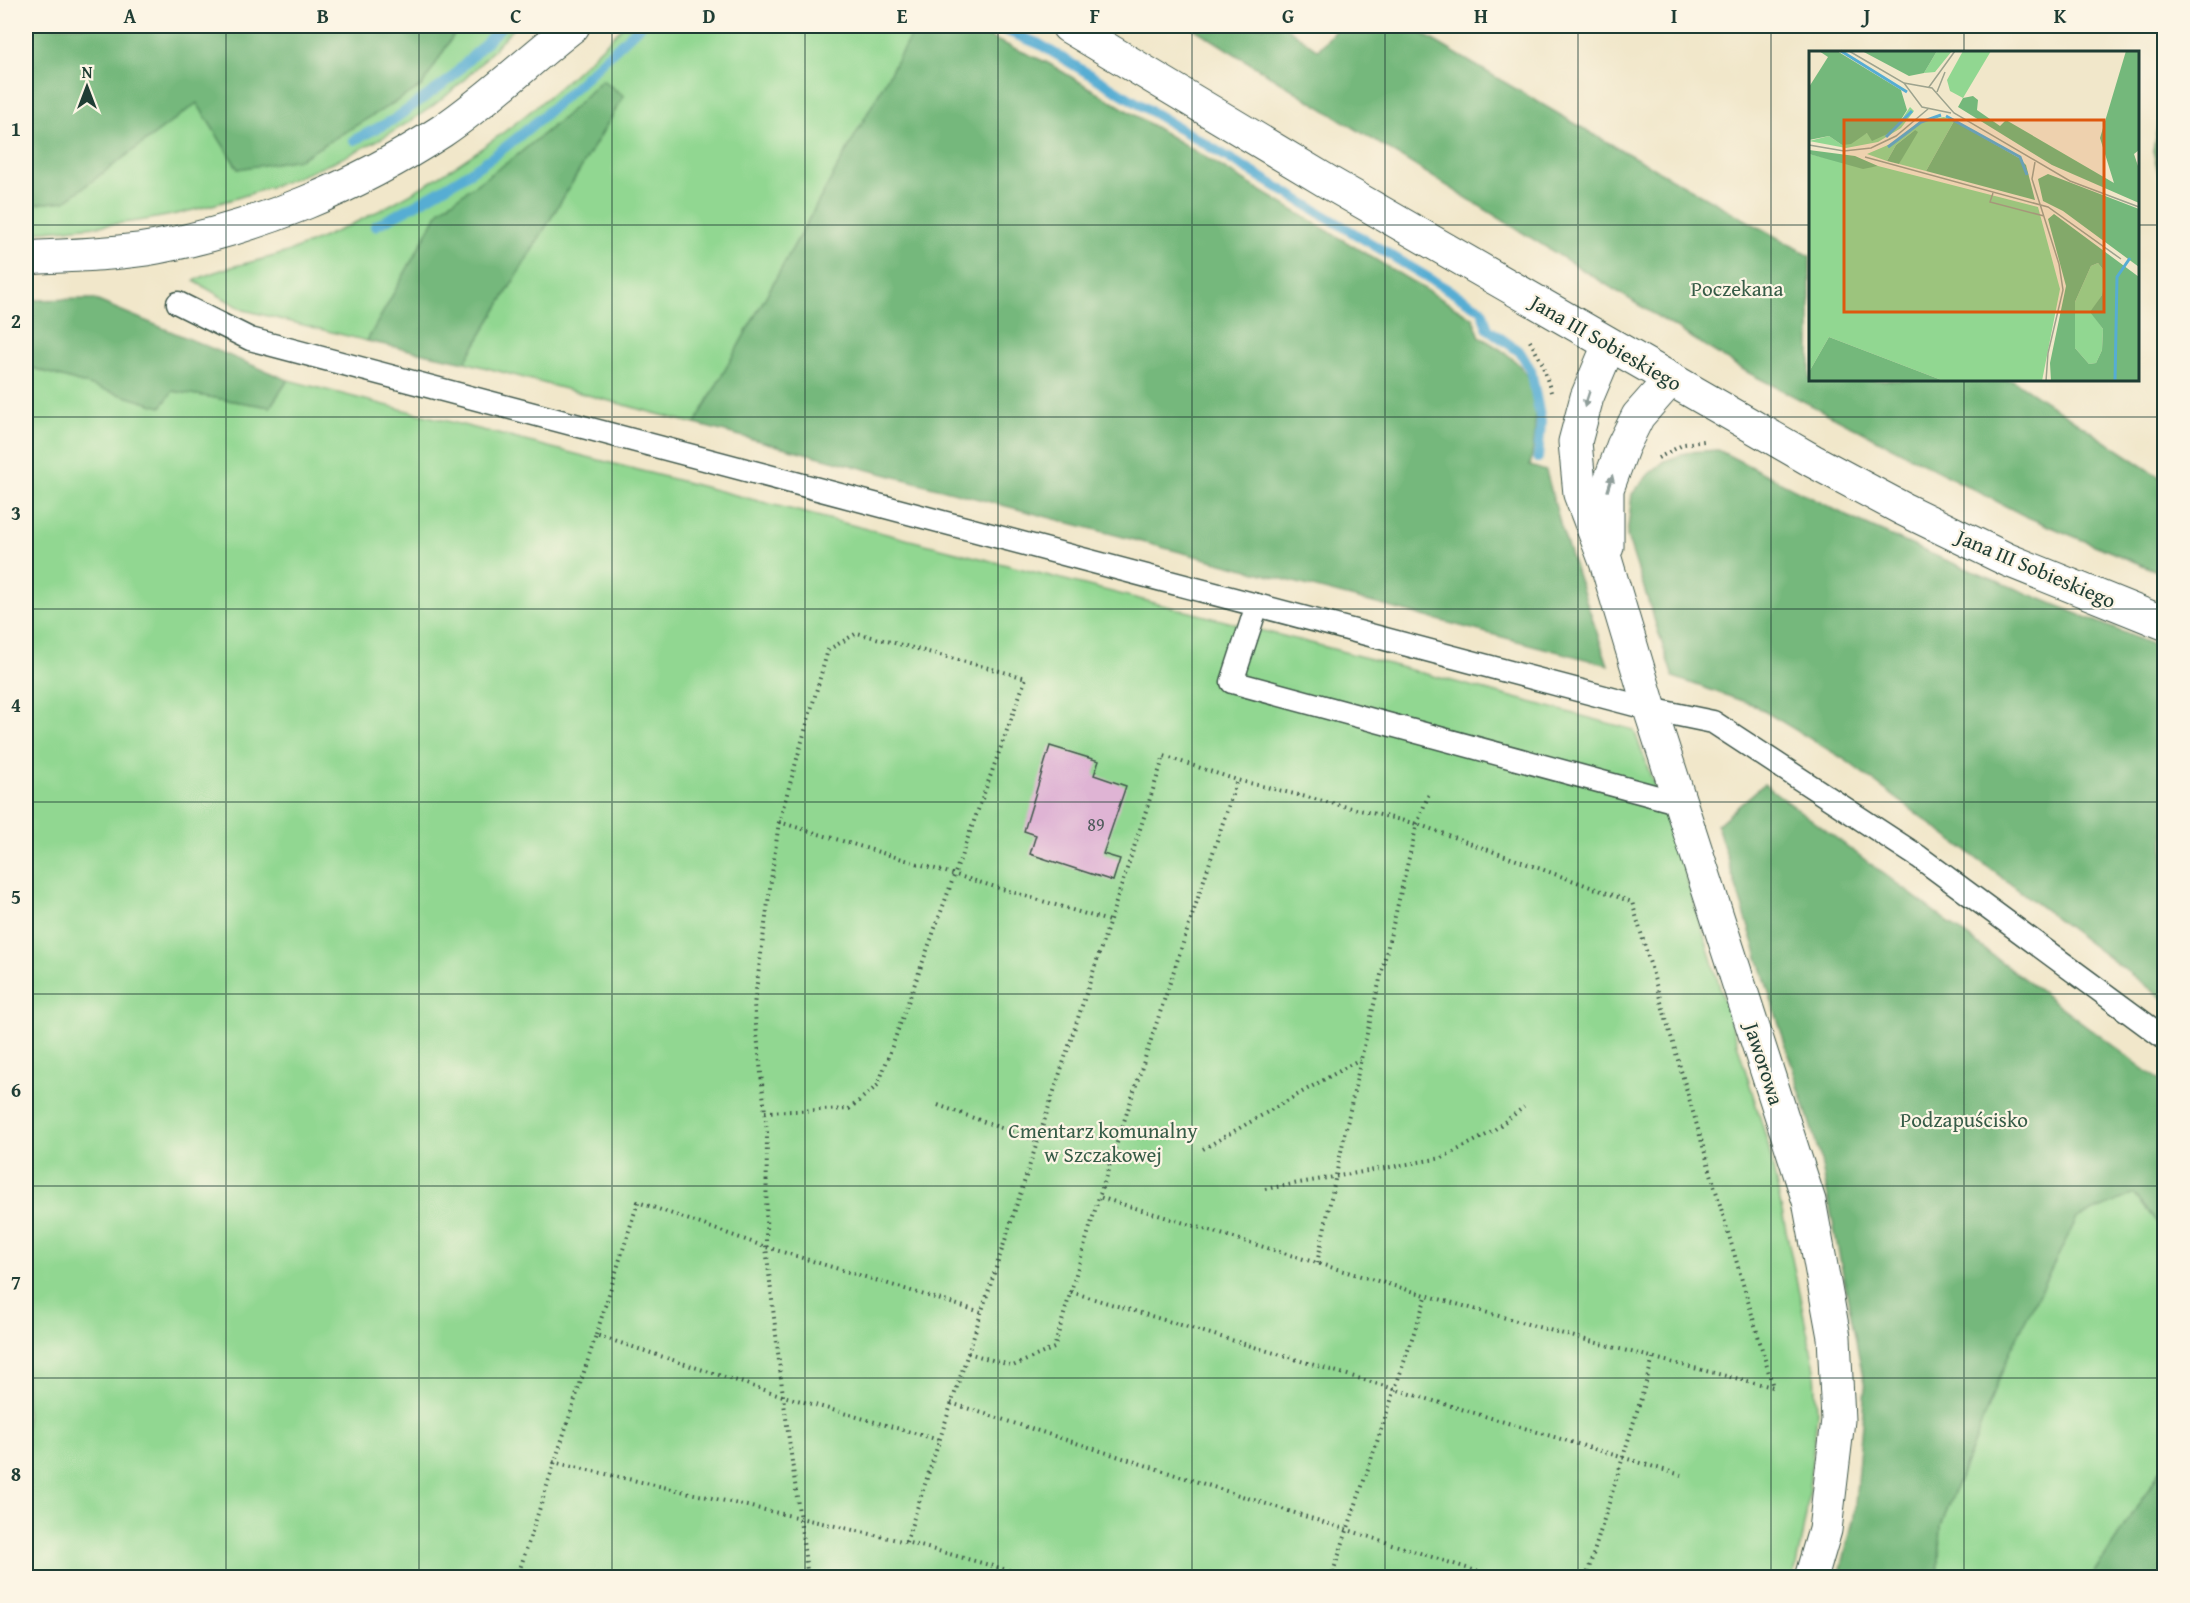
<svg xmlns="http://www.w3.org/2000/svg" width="2190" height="1603" viewBox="0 0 2190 1603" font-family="'Gentium Book Plus',serif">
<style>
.green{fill:#91d791;stroke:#588a62;stroke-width:1.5}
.forest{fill:#74b87b;stroke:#4a7a58;stroke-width:1.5}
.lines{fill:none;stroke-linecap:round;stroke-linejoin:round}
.stream{stroke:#56add3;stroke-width:10}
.building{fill:#dfb4d4}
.lane-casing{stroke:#3e564a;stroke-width:25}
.street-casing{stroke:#3e564a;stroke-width:35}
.secondary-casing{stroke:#3e564a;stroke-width:35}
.path{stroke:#3e564a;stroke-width:4;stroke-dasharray:1.5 4.5;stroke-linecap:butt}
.lane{stroke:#fff;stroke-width:22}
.street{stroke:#fff;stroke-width:33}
.secondary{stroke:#fff;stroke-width:33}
.oneway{fill:#8f9e9a}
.grid{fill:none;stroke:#1f3d34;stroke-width:1.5;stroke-opacity:0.55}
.labels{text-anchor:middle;stroke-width:4.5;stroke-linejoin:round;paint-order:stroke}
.number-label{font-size:18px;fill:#4f5b5c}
.park-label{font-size:21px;fill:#365c47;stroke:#fcf5e5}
.street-label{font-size:21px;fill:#1f3d34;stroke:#fcf5e5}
.inset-river{fill:none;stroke:#56add3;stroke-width:3}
.inset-road{fill:none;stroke:#9da38e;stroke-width:1.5}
.view{fill:#de580e;fill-opacity:0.15;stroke:#de580e;stroke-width:3}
.inset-edge{fill:none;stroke:#1f3d34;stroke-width:3}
.neatline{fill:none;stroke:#1f3d34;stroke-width:2}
.grid-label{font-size:20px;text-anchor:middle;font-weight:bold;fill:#1f3d34}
</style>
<rect width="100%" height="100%" fill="#fcf5e5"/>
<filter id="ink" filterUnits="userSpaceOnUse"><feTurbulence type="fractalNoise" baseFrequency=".0167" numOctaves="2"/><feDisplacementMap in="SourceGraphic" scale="12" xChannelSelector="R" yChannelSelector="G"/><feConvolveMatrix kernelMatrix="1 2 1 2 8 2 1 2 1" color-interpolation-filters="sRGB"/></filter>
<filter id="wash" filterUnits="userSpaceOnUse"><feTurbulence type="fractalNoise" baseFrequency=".008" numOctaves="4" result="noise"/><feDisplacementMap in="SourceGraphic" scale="24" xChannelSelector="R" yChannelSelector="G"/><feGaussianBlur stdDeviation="1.35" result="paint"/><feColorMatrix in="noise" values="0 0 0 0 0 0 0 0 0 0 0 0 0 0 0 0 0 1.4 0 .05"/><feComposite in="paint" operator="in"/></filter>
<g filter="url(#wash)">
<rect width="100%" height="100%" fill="#f1e7ca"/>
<!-- green -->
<g class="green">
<path d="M459,26H515C490,54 464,83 434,105C367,154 276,189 197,209C142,224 82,227 26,233V205L65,201L197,103L238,169L422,86Z"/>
<path d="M623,26H916L695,424L465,362L624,96L603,81L564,117L515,157L440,210L367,341L244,310L194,281C227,264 265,262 298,248C424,197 529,124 623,26Z"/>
<polygon points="26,366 161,407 173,391 270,407 288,380 1318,645 1634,730 1679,854 1768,1144 1815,1369 1817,1415 1806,1515 1794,1577 26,1577"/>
<polygon points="2134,1194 2164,1231 2164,1465 2092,1577 1938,1578 1941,1525 2011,1349 2077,1218"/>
</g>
<!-- forest -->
<g class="forest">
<polygon points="26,26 459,26 422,86 300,159 238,169 197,103 65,201 26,205"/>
<path d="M916,26H964L1048,63L1473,318L1480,337C1497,347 1515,357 1526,374C1540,396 1535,442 1530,466L1546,471L1561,527L1608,665L695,424Z"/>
<polygon points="1190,26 1284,26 1318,50 1339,26 1409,26 1591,133 1810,256 1810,380 2013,380 2164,480 2164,574 2025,516 1747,372"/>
<polygon points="602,80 624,96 465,362 367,341 440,210 515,157 564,117"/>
<polygon points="2164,95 2164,195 2153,150"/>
<polygon points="93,299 288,380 270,407 173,391 161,407 26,366 26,300"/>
<polygon points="1718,450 1855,520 1943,559 2164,649 2164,999 1844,759 1754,705 1673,677 1627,536 1632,494 1649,474 1665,461 1689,452"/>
<polygon points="1764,784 2164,1084 2164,1231 2134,1194 2077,1218 2011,1349 1941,1525 1938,1577 1839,1577 1854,1517 1865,1387 1820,1156 1717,825"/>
<polygon points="2164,1465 2164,1577 2092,1577"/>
</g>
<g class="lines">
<!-- stream -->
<g class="stream">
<polyline points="995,26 1039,44 1482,310 1488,329 1520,352 1531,370 1541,422 1538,458"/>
<polyline points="354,140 393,120 449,80 502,26"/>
<path d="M375,226C412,207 448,187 482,164C540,124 589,73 640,26"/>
</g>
</g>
<g id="blocks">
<!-- building -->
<polygon class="building" points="1050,746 1099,761 1094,775 1126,786 1103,854 1120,859 1113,881 1030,854 1036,835 1024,831"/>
</g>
</g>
<g filter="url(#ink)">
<use href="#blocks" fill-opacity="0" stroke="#3e564a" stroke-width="1.5"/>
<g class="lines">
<!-- lane casing -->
<g class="lane-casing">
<g id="lane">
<polyline points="178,303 250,339 1650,709 1713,722 1919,857 2164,1038"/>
<polyline points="1257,605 1232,682 1680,803"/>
</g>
</g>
<!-- street casing -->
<g class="street-casing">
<g id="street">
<path d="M26,258C69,255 114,255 157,247C258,228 356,187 442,131C488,100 529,60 573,26"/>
<polyline points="1609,345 1587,397 1575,442 1580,494 1606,562 1650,709 1809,1201 1834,1337 1838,1420 1825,1530 1811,1578"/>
<polyline points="1607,547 1607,489 1623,446 1638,416 1669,381"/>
</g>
</g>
<!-- secondary casing -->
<g class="secondary-casing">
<polyline id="secondary" points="1068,26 1328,182 1813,461 1903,509 2008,560 2164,623"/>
</g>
<!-- path -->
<g class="path">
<polyline points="1530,341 1542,363 1551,392"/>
<polyline points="1658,458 1684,444 1704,441"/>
<polyline points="779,822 1109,921"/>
<polyline points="938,1105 1037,1141"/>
<polyline points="765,1112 849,1109 878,1085 1026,678 857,633 828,650 779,822 754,1005 767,1132 766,1247 783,1396 808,1578"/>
<polyline points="1203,1149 1360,1059"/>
<polyline points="1265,1189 1442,1158 1490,1133 1524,1107"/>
<polyline points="1317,1263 1361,1059 1417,824 1430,791"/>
<polyline points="1071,1292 1681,1475"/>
<polyline points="596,1335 638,1202 766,1247 981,1312"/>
<polyline points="968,1353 1013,1366 1054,1348 1099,1197 1237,780"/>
<polyline points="951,1403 1498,1578"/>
<polyline points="553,1462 906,1542 1036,1578"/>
<path d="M906,1542L1164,756L1237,780L1417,824L1632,902L1773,1387C1545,1334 1323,1265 1099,1197"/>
<polyline points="517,1578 596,1335 783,1396 939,1440"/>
<polyline points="1331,1578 1426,1297"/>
<polyline points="1586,1578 1653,1359"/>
</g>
<!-- lane -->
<use href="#lane" class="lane"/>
<!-- street -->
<use href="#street" class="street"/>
<!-- secondary -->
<use href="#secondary" class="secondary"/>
</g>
<!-- one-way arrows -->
<defs><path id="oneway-solid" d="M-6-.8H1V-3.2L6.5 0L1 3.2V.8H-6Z" transform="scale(1.5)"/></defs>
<g class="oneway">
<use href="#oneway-solid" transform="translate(1587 399) rotate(108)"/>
<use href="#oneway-solid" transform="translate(1610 483) rotate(-73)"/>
</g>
</g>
<!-- grid -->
<path class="grid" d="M226,26V1578M419,26V1578M612,26V1578M805,26V1578M998,26V1578M1192,26V1578M1385,26V1578M1578,26V1578M1771,26V1578M1964,26V52M26,225H1810M2138,225H2164M1964,380V1578M26,417H2164M26,609H2164M26,802H2164M26,994H2164M26,1186H2164M26,1378H2164"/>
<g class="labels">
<!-- number labels -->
<g class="number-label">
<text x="1096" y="831">89</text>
</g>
<!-- park labels -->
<g class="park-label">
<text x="1737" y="296">Poczekana</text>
<text x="1964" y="1127">Podzapuścisko</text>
<text x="1103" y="1138">Cmentarz komunalny<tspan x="1103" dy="24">w Szczakowej</tspan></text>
</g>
<!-- street labels -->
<g class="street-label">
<text transform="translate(1606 343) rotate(30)" y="7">Jana III Sobieskiego</text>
<text transform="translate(2036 569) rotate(23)" y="7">Jana III Sobieskiego</text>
<text transform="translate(1764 1064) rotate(72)" y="7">Jaworowa</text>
</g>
</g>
<!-- overview -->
<g transform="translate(1809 51)">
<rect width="330" height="330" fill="#f1e7ca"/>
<path d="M128,0H143L126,21L115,22ZM154,0H182L154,47L141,40L138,29ZM101,56L105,60L92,77L69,91L37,97L0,90L20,85L33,94L58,82L85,80ZM135,66L145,70L117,120L90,113L106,79L87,94L78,110L58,103L86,91L111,70ZM0,103L55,116L69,115L229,156L251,238L233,330H135L20,286L0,321ZM289,212L296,221L293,244L282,261L294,278L293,299L287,312L280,313L266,297V251L282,215Z" fill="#91d791"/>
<path d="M10,0H28L92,39L98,59L85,80L63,90L58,82L42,93L33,94L20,85L0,89V36L19,6ZM53,0H128L115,22L100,25ZM317,0H330V99L325,103L330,118V152L243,114L149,56L154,47L164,45L169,49L168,59L191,75L197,69L305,132L291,87ZM145,70L210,107L217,114L226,149L117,120ZM106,79L109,81L90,113L78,110L87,94ZM0,99L46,105L69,115L54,118L0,103ZM239,123L330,158V216L254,160L234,150L229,128ZM245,163L330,226V330H242L241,312L257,235L239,168ZM289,212L296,221L293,244L281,261L294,278L293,299L287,312L280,313L266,297V251L282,215ZM20,286L135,330H0V321Z" fill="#74b87b" fill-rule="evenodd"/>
<path class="inset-river" d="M32,0L98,41M137,65L211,106L218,124M77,86L103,60M79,96L112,71L132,64M306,330L308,226L321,207"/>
<path class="inset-road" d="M40,0L95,32L113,56L142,62M95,32L123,37L145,62L261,130L330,156M120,36L146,0M128,41L136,21M0,94L35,100L62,97L87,85L119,58M56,106L239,156L312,208M226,111L223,128L250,213L254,239L239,302L237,330M184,142L181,151L235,165"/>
<path class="view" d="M35,69H295V261H35Z"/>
<rect width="330" height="330" class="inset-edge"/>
</g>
<!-- margin -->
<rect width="2190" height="1603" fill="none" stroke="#fcf5e5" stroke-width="66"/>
<!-- north arrow -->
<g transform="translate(87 87)" stroke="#fcf5e5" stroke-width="4.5" paint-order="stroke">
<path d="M0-4.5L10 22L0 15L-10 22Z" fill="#1f3d34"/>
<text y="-9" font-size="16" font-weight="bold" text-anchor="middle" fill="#1f3d34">N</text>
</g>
<rect x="33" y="33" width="2124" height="1537" class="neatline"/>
<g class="grid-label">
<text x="130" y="23">A</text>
<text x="323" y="23">B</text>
<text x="516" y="23">C</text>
<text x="709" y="23">D</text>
<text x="902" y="23">E</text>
<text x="1095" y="23">F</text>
<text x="1288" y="23">G</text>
<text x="1481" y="23">H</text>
<text x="1674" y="23">I</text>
<text x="1867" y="23">J</text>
<text x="2060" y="23">K</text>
<text x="16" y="136">1</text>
<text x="16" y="328">2</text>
<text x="16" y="520">3</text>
<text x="16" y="712">4</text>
<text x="16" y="904">5</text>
<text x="16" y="1097">6</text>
<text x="16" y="1289">7</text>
<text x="16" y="1481">8</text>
</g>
</svg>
